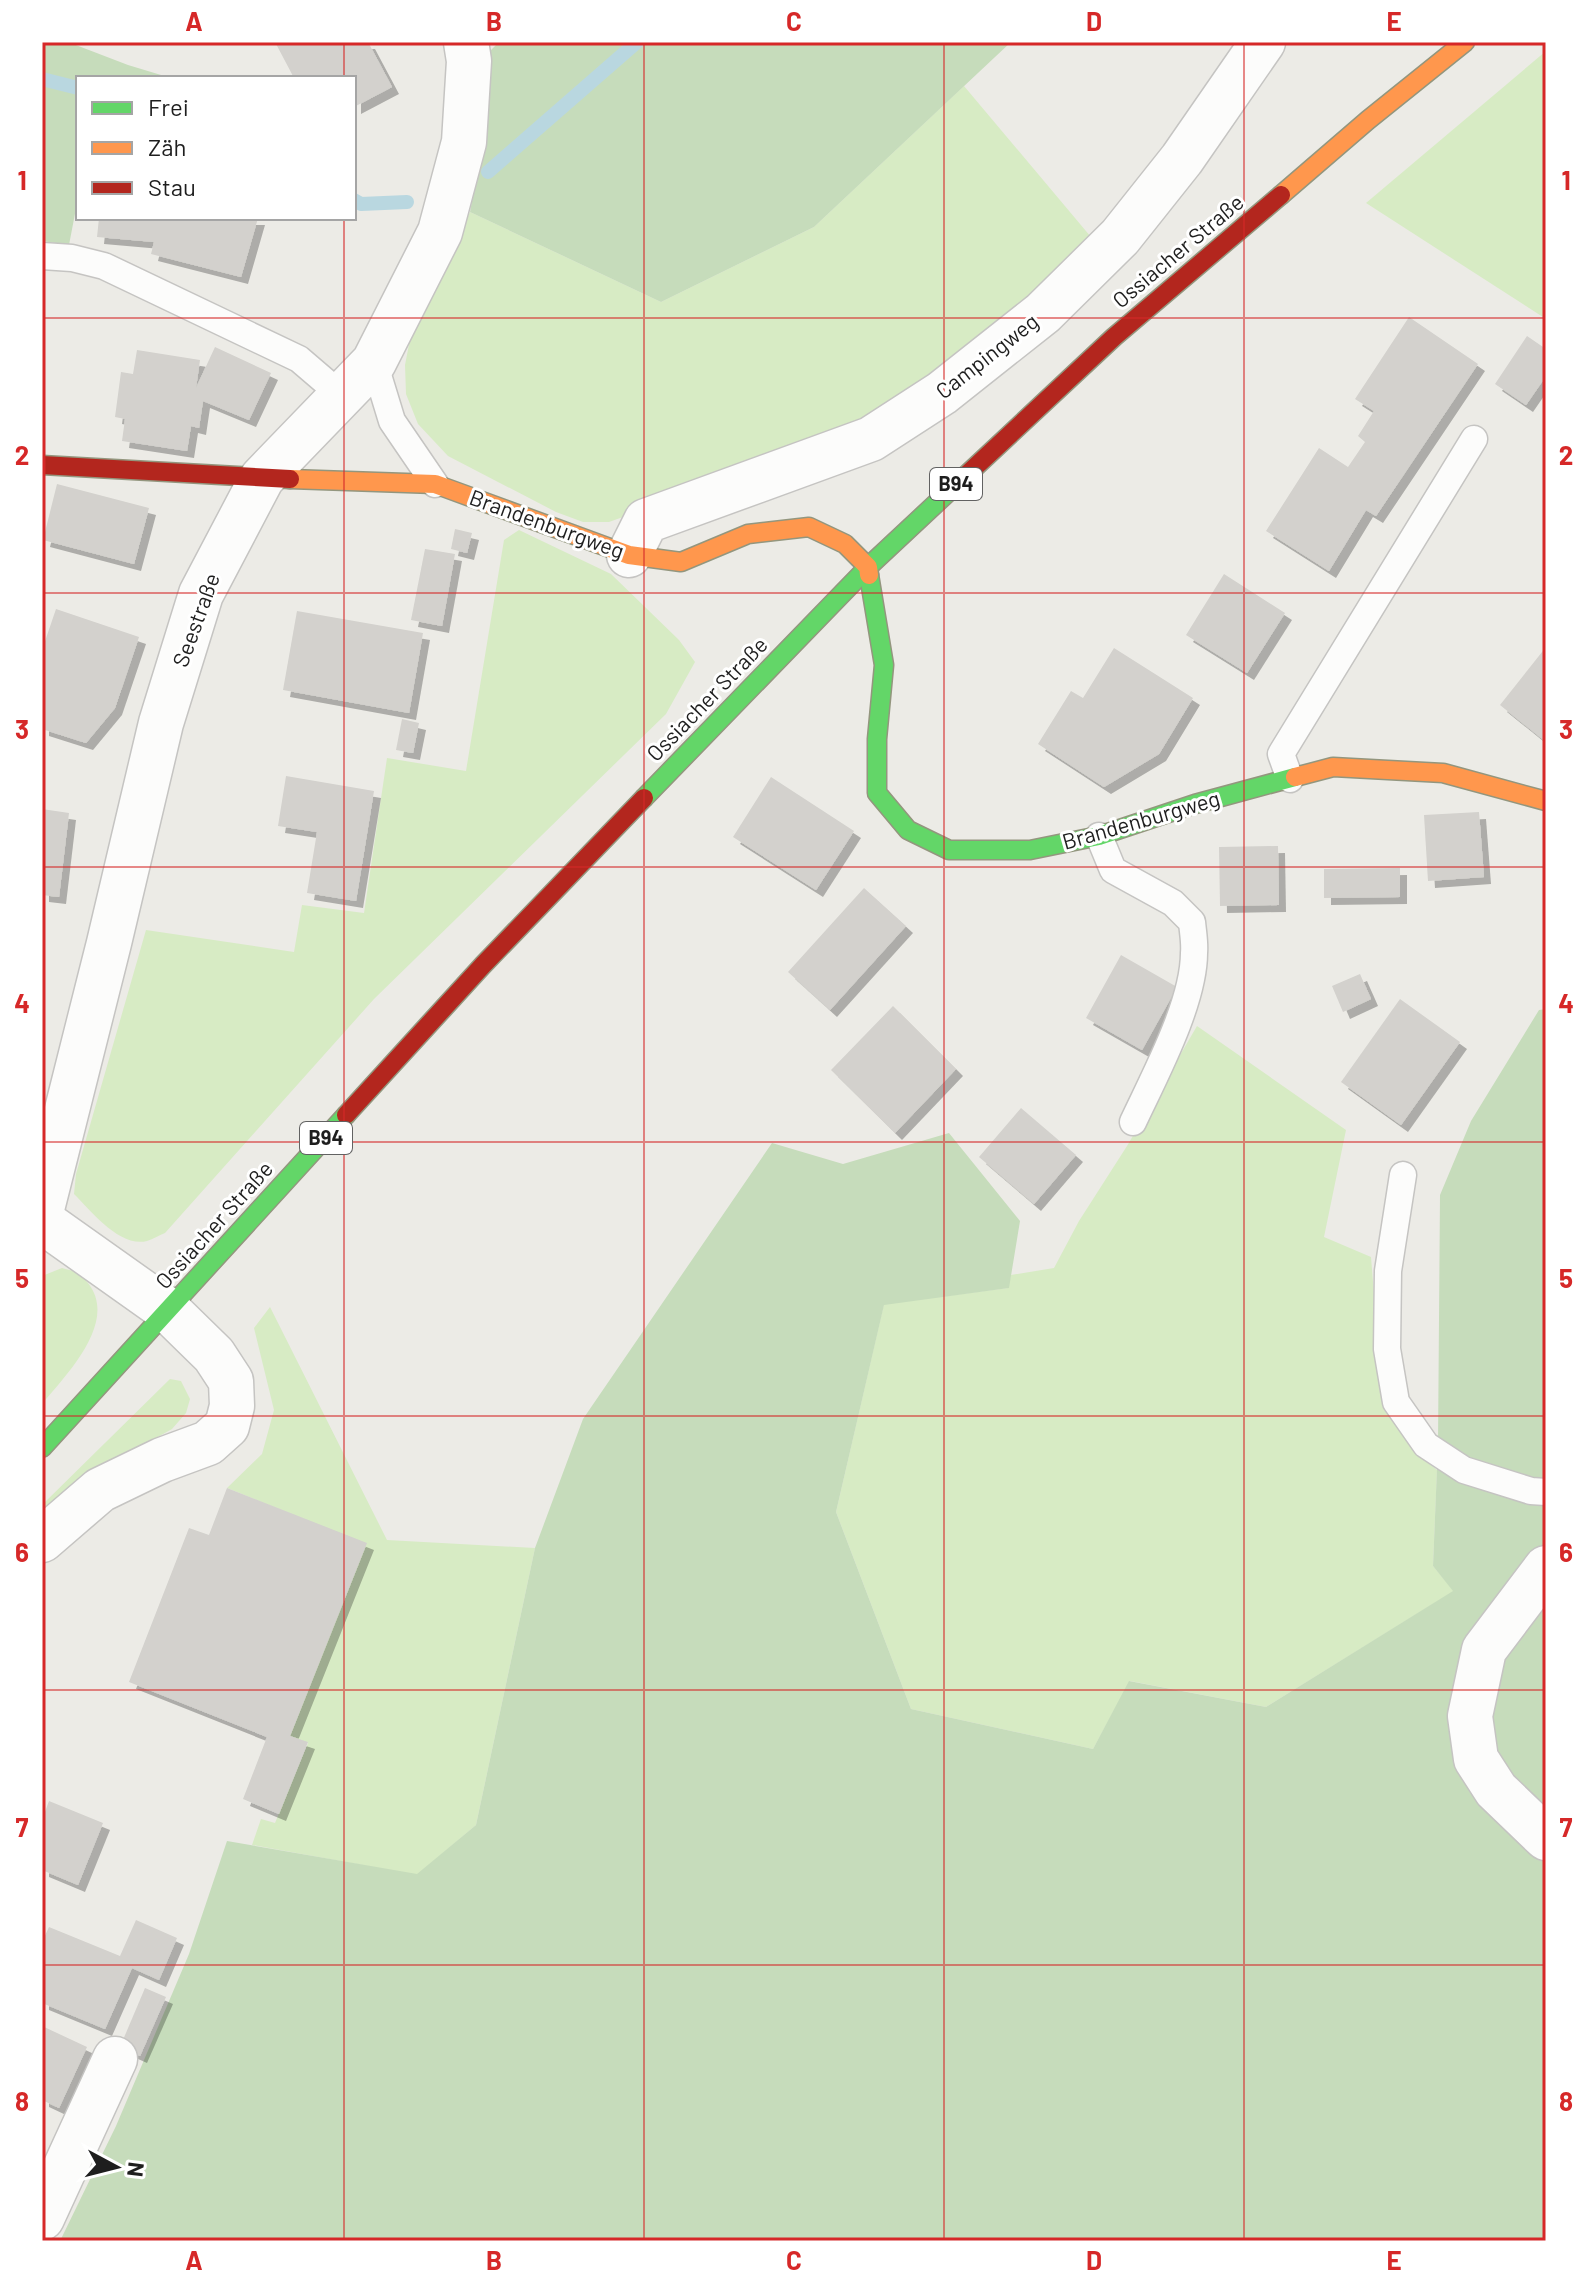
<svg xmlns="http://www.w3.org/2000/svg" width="1588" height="2283" viewBox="0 0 1588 2283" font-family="Barlow,sans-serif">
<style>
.grass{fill:#d7ebc4}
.forest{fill:#c6dcbb}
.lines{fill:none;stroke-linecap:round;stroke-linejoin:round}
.stream{stroke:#b9d7e0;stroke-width:14}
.building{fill:#d3d1cd;filter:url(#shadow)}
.lane-casing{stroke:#c5c4c2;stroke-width:29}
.street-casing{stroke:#c5c4c2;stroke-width:47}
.fast-casing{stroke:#93967e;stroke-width:21}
.slow-casing{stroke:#93967e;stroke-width:21}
.jam-casing{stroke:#93967e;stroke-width:21}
.lane{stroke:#fcfcfb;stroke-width:26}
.street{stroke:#fcfcfb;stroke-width:44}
.fast{stroke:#63d668;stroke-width:18}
.slow{stroke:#ff974d;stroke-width:18}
.jam{stroke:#b3261e;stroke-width:18}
.grid{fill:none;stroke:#d62828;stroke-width:2;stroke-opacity:0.55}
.labels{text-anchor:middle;stroke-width:6;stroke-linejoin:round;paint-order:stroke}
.shield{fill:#fff;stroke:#626262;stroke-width:2}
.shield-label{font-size:20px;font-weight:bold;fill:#1e1e1e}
.street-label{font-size:22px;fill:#1e1e1e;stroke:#fff}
.neatline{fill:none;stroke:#d62828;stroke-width:3}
.grid-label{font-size:26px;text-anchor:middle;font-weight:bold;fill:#d62828}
</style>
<defs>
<filter id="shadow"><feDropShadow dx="7" dy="7" stdDeviation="0" flood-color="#0004"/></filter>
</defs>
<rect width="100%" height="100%" fill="#ecebe6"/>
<!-- grass -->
<g class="grass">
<polygon points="1546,51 1546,319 1366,203"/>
<polygon points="964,86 1096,243 893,411 793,456 609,522 583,522 556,512 448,456 418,424 406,394 405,365 412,329 470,212 661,302 814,227"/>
<path d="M519,530L611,574L679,640L695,662L666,714L374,999L165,1233C160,1235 153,1239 147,1241C120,1248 91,1211 74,1194L76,1174L146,930L294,952L302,905L364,913L387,758L466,771L504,540Z"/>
<polygon points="1197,1026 1346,1130 1324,1237 1371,1257 1383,1404 1414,1451 1437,1470 1433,1566 1454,1591 1266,1707 1130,1681 1093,1749 911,1709 836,1512 884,1304 1008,1288 1011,1275 1054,1268 1079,1221 1127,1146"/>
<path d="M62,1268C67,1270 76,1271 80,1273C84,1276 85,1280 88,1283C119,1322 66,1375 42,1404V1276Z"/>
<polygon points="270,1307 387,1540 535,1548 476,1825 417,1875 252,1845 261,1819 275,1823 308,1743 290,1736 366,1544 227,1488 262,1454 274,1410 254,1328"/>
<polygon points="170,1379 181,1381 190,1399 186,1413 172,1429 88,1476 42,1510 42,1505"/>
</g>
<!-- forest -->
<g class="forest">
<polygon points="42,42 68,42 128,65 171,78 78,78 78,198 69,245 42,241"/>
<polygon points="499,42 1011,42 814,227 661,302 470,212 487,120 486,55"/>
<polygon points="1546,1009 1546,2241 60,2241 116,2126 189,1954 227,1841 417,1874 476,1825 535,1548 583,1419 772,1143 843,1164 949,1133 1020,1221 1009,1288 884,1305 836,1512 911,1709 1093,1749 1129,1681 1266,1707 1453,1591 1433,1566 1438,1444 1440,1195 1471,1121 1539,1010"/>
</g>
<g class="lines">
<!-- stream -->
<g class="stream">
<polyline points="42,79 78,88"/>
<polyline points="488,172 637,42"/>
<polyline points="354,200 361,204 407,202"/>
</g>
</g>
<!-- building -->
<g class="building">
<polygon points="275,42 368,42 392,87 354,107 354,78 294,78"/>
<polygon points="99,218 258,218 241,277 151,254 154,242 97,237"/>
<polygon points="1409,317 1478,364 1376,516 1366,510 1329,571 1266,531 1319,448 1348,467 1365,442 1358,436 1374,411 1355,399"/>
<polygon points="1527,336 1546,349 1546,376 1526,405 1495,384"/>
<polygon points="215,347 271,373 249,420 203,401 199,428 191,426 187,451 122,441 125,419 115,417 121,372 133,374 137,350 200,360 196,388"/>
<polygon points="57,484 149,508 134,564 43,540"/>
<polygon points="455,529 472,533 467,553 451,549"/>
<polygon points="425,549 455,554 442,626 411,620"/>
<polygon points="1224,574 1285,613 1247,673 1186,635"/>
<polygon points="56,609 139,637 115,708 86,743 42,729 42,650"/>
<polygon points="297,611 423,633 409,713 283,690"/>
<polygon points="1546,647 1546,742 1500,705"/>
<polygon points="1114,648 1193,698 1159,754 1104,787 1038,744 1071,691 1083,698"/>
<polygon points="402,719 419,723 413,753 396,750"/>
<polygon points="286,776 374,791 356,901 307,893 317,832 278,826"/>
<polygon points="771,777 854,831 816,890 733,837"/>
<polygon points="42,809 69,813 59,897 42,895"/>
<polygon points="1479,812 1484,877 1428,881 1424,815"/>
<polygon points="1278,846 1279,905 1220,906 1219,847"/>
<polygon points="1400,868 1400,897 1324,898 1324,869"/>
<polygon points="864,888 906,926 830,1010 788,972"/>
<polygon points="1121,955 1177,987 1142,1050 1086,1018"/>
<polygon points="1360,974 1371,999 1343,1012 1332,986"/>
<polygon points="1400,999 1460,1042 1401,1125 1341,1082"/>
<polygon points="893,1006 956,1069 895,1133 831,1070"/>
<polygon points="1021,1108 1076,1155 1034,1204 979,1157"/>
<polygon points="227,1488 367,1543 290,1736 308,1742 279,1814 243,1799 267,1737 129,1682 189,1528 209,1535"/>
<polygon points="49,1801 103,1823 78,1885 42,1870 42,1820"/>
<polygon points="136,1920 177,1938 159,1980 132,1968 105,2029 42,2003 42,1942 49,1927 120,1956"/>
<polygon points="145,1988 166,1997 140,2056 120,2047"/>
<polygon points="42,2026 87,2047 59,2108 42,2100"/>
</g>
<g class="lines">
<!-- lane casing -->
<g class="lane-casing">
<g id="lane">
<polyline points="42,256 72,258 104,266 299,359 341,395"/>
<polyline points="374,362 392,421 435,484"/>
<polyline points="1290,779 1281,754 1474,439"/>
<path d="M1099,836L1113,870L1173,903L1192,922C1193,933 1195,943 1194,953C1194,1003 1154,1077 1133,1122"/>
<polyline points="1403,1175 1388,1271 1387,1349 1396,1402 1426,1445 1464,1470 1531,1491 1546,1492"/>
</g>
</g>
<!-- street casing -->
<g class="street-casing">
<g id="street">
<polyline points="629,555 646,521 871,439 942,393 1043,313 1120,237 1182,159 1263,42"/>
<polyline points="42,1209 109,943 161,723 201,594 262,478 374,362 440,232 464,142 469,61 466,42"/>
<polyline points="42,1221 169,1311 214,1355 231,1381 232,1406 227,1426 208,1443 162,1460 100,1490 42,1540"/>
<polyline points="1546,1568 1484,1650 1470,1716 1476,1759 1496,1790 1546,1838"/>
<polyline points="42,2218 115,2059"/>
</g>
</g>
<!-- fast casing -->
<g class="fast-casing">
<g id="fast">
<polyline points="869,575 884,665 877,739 877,793 908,830 949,850 1030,850 1099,836 1195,804 1295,777"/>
<polyline points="644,798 868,567 959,482"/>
<polyline points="42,1448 346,1115"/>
</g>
</g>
<!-- slow casing -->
<g class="slow-casing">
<g id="slow">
<polyline points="1281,195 1368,120 1465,42"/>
<polyline points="290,479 435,484 629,555 681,562 748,534 809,527 845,544 868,567 869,575"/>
<polyline points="1295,777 1333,767 1443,773 1546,801"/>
</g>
</g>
<!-- jam casing -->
<g class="jam-casing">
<g id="jam">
<polyline points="42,465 290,479"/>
<polyline points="959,482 1114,337 1281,195"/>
<polyline points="346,1115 483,965 644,798"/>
</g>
</g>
<!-- lane -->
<use href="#lane" class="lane"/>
<!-- street -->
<use href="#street" class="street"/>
<!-- fast -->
<use href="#fast" class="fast"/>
<!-- slow -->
<use href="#slow" class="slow"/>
<!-- jam -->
<use href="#jam" class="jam"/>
</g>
<!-- grid -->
<path class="grid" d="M344,42V78M644,42V2241M944,42V2241M1244,42V2241M344,218V2241M42,318H1546M42,593H1546M42,867H1546M42,1142H1546M42,1416H1546M42,1690H1546M42,1965H1546"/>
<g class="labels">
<!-- shield labels -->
<g class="shield">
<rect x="930" y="468" width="52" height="32" rx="6"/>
<rect x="300" y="1122" width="52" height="32" rx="6"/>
</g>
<g class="shield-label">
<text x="956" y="491">B94</text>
<text x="326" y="1145">B94</text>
</g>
<!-- street labels -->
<g class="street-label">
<text transform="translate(1178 251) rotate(-40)" y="8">Ossiacher Straße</text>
<text transform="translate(987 356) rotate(-38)" y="8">Campingweg</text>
<text transform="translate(547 524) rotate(20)" y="8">Brandenburgweg</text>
<text transform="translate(196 620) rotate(-70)" y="8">Seestraße</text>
<text transform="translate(707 699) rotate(-46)" y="8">Ossiacher Straße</text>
<text transform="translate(1141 820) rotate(-16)" y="8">Brandenburgweg</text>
<text transform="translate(214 1225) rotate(-48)" y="8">Ossiacher Straße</text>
</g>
</g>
<!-- border -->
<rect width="1588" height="2283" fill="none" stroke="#ffffff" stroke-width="88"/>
<!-- legend -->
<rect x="76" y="76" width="280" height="144" fill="#ffffff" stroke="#a5a5a5" stroke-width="2"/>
<rect x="92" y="102" width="40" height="12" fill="#63d668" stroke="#a5a5a5" stroke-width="2"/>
<text x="148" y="116" font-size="24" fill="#1e1e1e">Frei</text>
<rect x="92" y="142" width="40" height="12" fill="#ff974d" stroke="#a5a5a5" stroke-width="2"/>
<text x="148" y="156" font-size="24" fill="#1e1e1e">Zäh</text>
<rect x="92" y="182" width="40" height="12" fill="#b3261e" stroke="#a5a5a5" stroke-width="2"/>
<text x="148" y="196" font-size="24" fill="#1e1e1e">Stau</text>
<!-- north arrow -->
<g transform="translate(116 2167) rotate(97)" stroke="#ffffff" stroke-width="6" paint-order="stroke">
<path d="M0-6L14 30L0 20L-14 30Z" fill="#1e1e1e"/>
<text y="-12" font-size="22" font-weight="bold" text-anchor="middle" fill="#1e1e1e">N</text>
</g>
<rect x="44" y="44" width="1500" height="2195" class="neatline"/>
<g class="grid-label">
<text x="194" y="31">A</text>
<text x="494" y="31">B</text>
<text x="794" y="31">C</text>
<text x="1094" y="31">D</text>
<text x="1394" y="31">E</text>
<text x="22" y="190">1</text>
<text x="1566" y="190">1</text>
<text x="22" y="465">2</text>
<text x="1566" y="465">2</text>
<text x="22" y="739">3</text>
<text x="1566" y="739">3</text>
<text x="22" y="1013">4</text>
<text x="1566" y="1013">4</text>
<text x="22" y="1288">5</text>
<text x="1566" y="1288">5</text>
<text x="22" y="1562">6</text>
<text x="1566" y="1562">6</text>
<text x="22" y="1837">7</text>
<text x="1566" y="1837">7</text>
<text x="22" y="2111">8</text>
<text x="1566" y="2111">8</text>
<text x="194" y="2270">A</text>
<text x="494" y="2270">B</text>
<text x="794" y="2270">C</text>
<text x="1094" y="2270">D</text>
<text x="1394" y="2270">E</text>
</g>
</svg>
